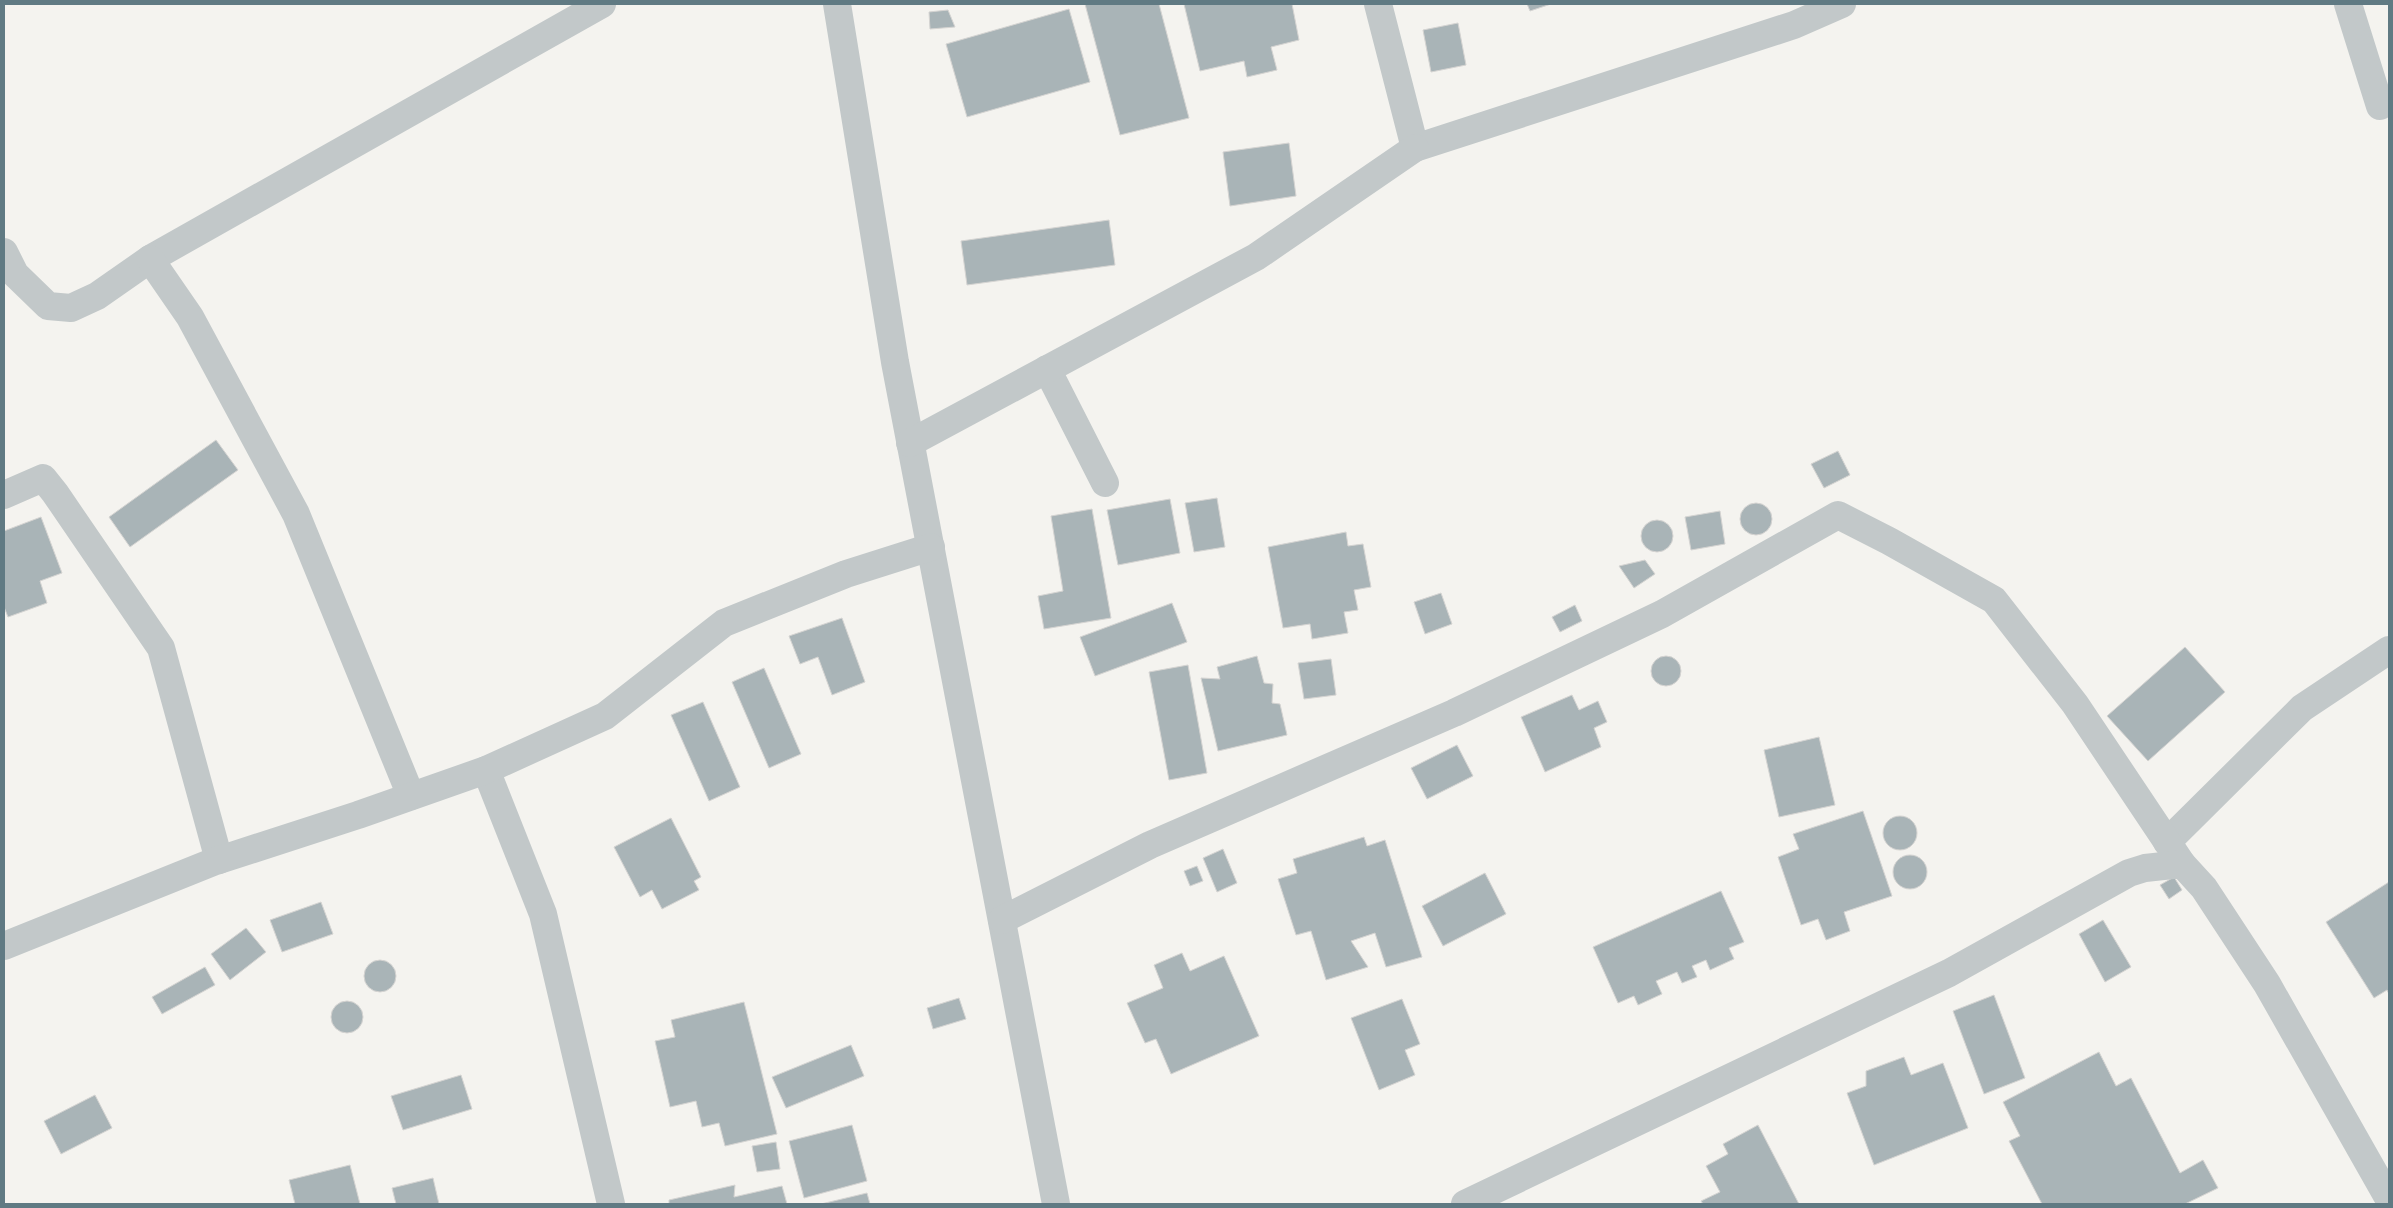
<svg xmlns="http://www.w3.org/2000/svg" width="2393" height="1208" viewBox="0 0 2393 1208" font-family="Quicksand,sans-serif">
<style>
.building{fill:#a9b4b7;stroke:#d5d4d2}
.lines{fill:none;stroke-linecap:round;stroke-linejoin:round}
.minor{stroke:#c2c8c9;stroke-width:28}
</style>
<rect width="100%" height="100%" fill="#f4f3ef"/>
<!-- building -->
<g class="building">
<polygon points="1085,4 1159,4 1189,118 1120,135"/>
<polygon points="1184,4 1292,4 1299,40 1271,47 1277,70 1247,77 1244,61 1200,71"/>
<polygon points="1527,4 1551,4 1530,11"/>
<polygon points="1069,9 1090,82 967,117 946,44"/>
<polygon points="948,10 955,27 930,29 929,12"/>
<polygon points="1458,23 1466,65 1431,72 1423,30"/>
<polygon points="1289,143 1296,196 1230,206 1223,152"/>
<polygon points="1109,220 1115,265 967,285 961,241"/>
<polygon points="216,440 238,470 130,547 109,517"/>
<polygon points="1838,451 1850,475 1824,488 1811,464"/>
<polygon points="1217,498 1225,547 1194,552 1185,503"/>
<polygon points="1170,499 1180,553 1118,565 1107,510"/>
<circle cx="1756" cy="519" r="16"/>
<polygon points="1092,509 1111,618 1044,629 1038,596 1063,591 1051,516"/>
<polygon points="1720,511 1725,544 1691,550 1685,517"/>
<polygon points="41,517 62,573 40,581 47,603 8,617 4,607 4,531"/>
<circle cx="1657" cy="536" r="16"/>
<polygon points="1346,532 1348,546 1363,544 1371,587 1354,590 1358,610 1344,612 1348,633 1312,639 1310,624 1283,628 1268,547"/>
<polygon points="1645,560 1655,574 1634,588 1619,566"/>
<polygon points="1441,593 1452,624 1425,634 1414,602"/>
<polygon points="1172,603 1187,642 1095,676 1080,637"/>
<polygon points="1575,605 1582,621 1560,632 1552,617"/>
<polygon points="842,618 865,682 832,695 818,657 800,664 789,636"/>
<polygon points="2185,647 2225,692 2148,761 2107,716"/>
<circle cx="1666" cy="671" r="15"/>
<polygon points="1257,656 1264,683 1273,684 1272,703 1280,704 1287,735 1218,751 1201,678 1220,679 1217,667"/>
<polygon points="1331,659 1336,695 1304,699 1298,663"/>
<polygon points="1188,665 1207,773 1169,780 1149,672"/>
<polygon points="764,668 801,754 769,768 732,682"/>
<polygon points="1572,695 1579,710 1598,701 1607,722 1594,728 1601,747 1545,772 1521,717"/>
<polygon points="703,702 740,787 709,801 671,715"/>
<polygon points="1819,737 1835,805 1779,817 1764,750"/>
<polygon points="1457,745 1473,776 1427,799 1411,768"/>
<polygon points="1863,811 1892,896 1844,912 1850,931 1826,940 1818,919 1801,925 1778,857 1799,849 1793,834"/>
<circle cx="1900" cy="833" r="17"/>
<polygon points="671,818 701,877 694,881 699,890 662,909 652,890 640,897 614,847"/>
<polygon points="1364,837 1367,846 1385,840 1422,957 1386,967 1375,933 1351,941 1368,967 1326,980 1311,931 1296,935 1278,879 1297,873 1293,859"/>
<polygon points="1223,849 1237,883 1217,892 1203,858"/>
<circle cx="1910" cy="872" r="17"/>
<polygon points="1197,866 1203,881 1190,886 1184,871"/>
<polygon points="1485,873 1506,914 1443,946 1422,906"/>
<polygon points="2174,877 2182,890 2169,899 2160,885"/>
<polygon points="2389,882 2389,994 2387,990 2374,998 2326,922"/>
<polygon points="1721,891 1744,942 1729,948 1734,959 1710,970 1706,960 1692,966 1697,977 1682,983 1677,972 1656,981 1662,994 1638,1005 1634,996 1618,1003 1593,947"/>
<polygon points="321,902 333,934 282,952 270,920"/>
<polygon points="2103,920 2131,967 2105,982 2079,934"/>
<polygon points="246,928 266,952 230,980 211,954"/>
<polygon points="1182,953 1190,971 1224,956 1259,1036 1171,1074 1156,1039 1145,1043 1127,1003 1163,988 1154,965"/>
<circle cx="380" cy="976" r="16"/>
<polygon points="205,967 215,985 162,1014 152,997"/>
<polygon points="1994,995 2025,1078 1984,1094 1953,1011"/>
<polygon points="959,998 966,1019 933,1029 927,1008"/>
<polygon points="1402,999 1420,1044 1405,1050 1415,1075 1379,1090 1351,1018"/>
<circle cx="347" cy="1017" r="16"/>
<polygon points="744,1002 777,1134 725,1146 719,1123 702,1127 696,1101 670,1107 655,1041 675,1037 671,1020"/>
<polygon points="851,1045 864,1076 786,1108 772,1077"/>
<polygon points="2099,1052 2116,1086 2131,1078 2180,1173 2203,1160 2218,1188 2185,1204 2042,1204 2009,1141 2020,1136 2003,1102"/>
<polygon points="1904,1057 1911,1075 1943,1063 1968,1128 1874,1165 1847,1093 1866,1086 1866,1071"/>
<polygon points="461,1075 472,1109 403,1130 391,1096"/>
<polygon points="95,1095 112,1128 61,1154 44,1121"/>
<polygon points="852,1125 867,1181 804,1198 789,1141"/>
<polygon points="1758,1125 1799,1204 1703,1204 1701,1201 1720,1192 1706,1166 1728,1154 1723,1144"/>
<polygon points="776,1142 780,1169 757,1172 752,1146"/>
<polygon points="350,1165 360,1204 295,1204 289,1180"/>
<polygon points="433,1178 439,1204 396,1204 392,1188"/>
<polygon points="735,1185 734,1197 782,1186 787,1204 669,1204 669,1200"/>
<polygon points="867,1193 870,1204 821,1204"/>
</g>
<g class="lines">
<!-- minor -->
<g class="minor">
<polyline points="837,4 895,362 1056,1204"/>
<polyline points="1378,4 1415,148 1794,25 1842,4"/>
<polyline points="2348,4 2380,106"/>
<polyline points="4,252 15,274 48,306 71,308 97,296 150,259 602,4"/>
<polyline points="150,259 190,317 296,514 411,796"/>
<polyline points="1047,369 1105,483"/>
<polyline points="910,443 1256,257 1415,148"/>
<polyline points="4,495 43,478 55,493 161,648 219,860"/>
<polyline points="486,770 543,914 611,1204"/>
<polyline points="2167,842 2302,708 2389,650"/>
<polyline points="1002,920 1150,845 1454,713 1662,614 1838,515 1889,541 1994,600 2075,704 2182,864"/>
<polyline points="4,946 213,862 358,815 486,770 605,716 724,623 846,574 931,547"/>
<polyline points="1465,1204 1949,973 2129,873 2145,868 2182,864 2204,888 2267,984 2389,1199"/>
</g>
</g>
<!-- border -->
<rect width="2393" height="1208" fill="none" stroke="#607a83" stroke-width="10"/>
</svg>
